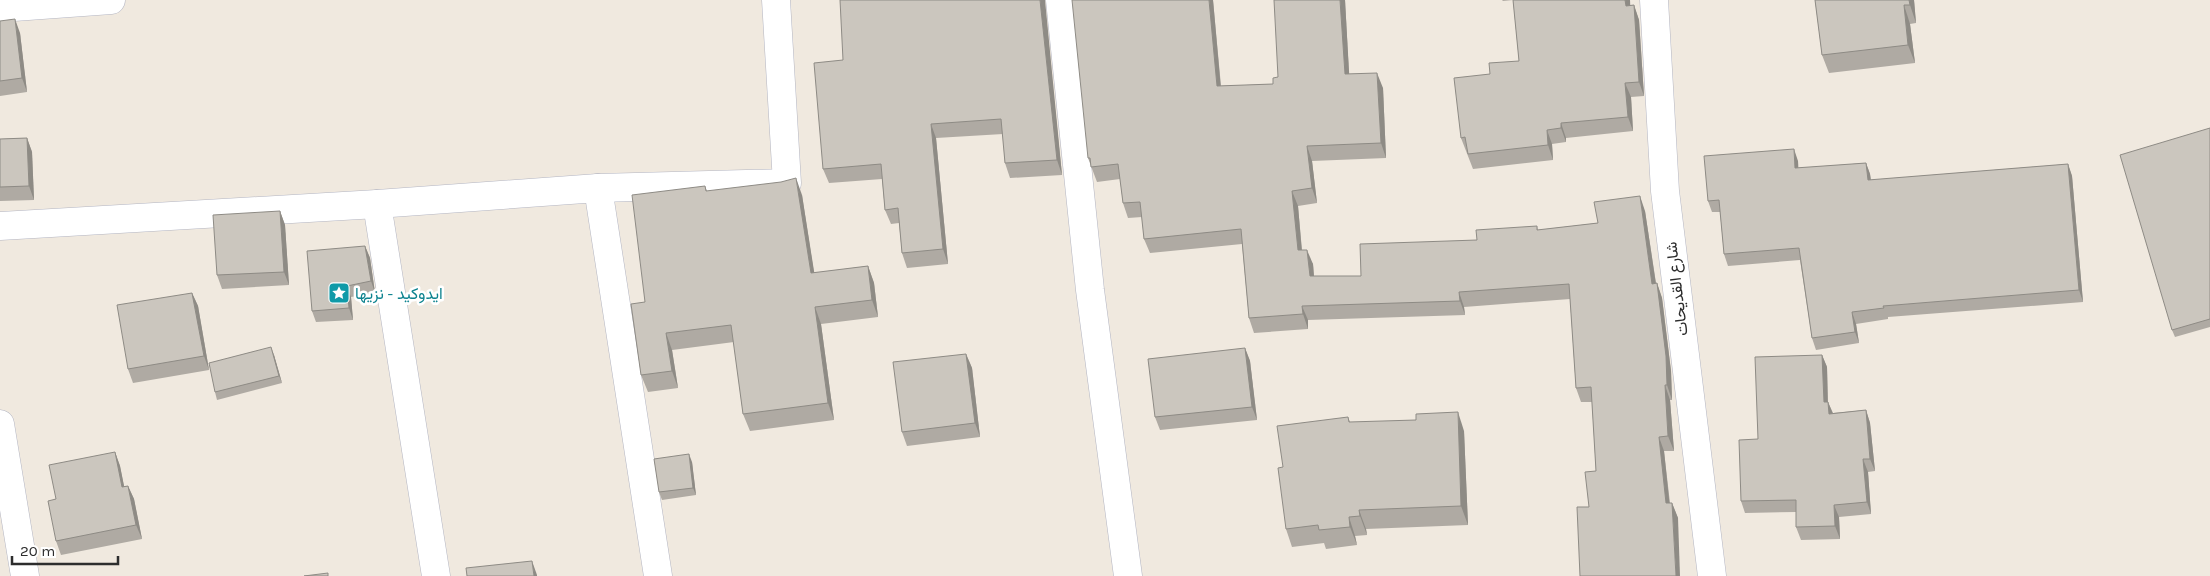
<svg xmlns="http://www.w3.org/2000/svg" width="2210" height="576" viewBox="0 0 2210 576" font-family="Karla,Vazirmatn,sans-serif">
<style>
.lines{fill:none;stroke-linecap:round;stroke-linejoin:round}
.minor-casing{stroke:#b3b5c2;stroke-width:29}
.minor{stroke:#fff;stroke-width:28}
.wall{fill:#afaaa3}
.shaded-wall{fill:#8e8b85}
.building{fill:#cbc6be;stroke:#8e8b85}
.labels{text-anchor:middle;stroke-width:5;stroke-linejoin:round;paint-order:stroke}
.street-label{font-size:16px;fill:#2d2d2d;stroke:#fff}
.culture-label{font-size:16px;fill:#0d838f;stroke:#fff;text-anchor:start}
</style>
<rect width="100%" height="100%" fill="#f0e9df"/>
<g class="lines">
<!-- minor casing -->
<g class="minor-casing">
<g id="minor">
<polyline points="1060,0 1090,290 1128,576"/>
<polyline points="1654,0 1665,191 1712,576"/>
<polyline points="0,8 111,0"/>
<polyline points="598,188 787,183 776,0"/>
<polyline points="377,204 436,576"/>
<polyline points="0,226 377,204 598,188 658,576"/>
<polyline points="0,424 25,576"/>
</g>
</g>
<!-- minor -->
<use href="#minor" class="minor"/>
</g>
<!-- wall -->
<g class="wall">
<polygon points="1213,0 1221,86 1273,84 1345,0 1349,74 1383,88 1386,158 1312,161 1317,203 1298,206 1302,250 1313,264 1314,276 1361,276 1477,240 1537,226 1538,230 1598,223 1645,211 1656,283 1657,283 1662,298 1671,371 1672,400 1670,400 1674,451 1664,451 1670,503 1672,503 1678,518 1589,507 1596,471 1592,402 1581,402 1576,388 1570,299 1464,307 1465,315 1308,320 1308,329 1254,333 1249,318 1242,244 1150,253 1144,239 1142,217 1128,218 1123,203 1120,179 1097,182 1088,158"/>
<polygon points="1502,0 1630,0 1630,5 1634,5 1639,20 1644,96 1631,97 1633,131 1566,138 1566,142 1552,144 1553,160 1473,169 1461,138 1490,74 1519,61 1513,0 1503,1"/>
<polygon points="1815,0 1914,0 1916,23 1910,24 1915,63 1829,73 1822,55"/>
<polygon points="1044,2 1062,175 1010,178 1005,163 1003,134 936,138 948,264 907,268 902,253 899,223 891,224 885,210 882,179 829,183 823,169 843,60"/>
<polygon points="0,21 20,33 27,92 0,96"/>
<polygon points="2210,128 2210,327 2175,337 2172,330"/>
<polygon points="27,138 32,152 34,200 0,201 0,139"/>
<polygon points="1798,161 1798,168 1866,163 1870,174 1871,180 2068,164 2072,176 2083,302 1888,317 1888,319 1856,324 1859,343 1816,350 1812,338 1800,260 1728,266 1724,254 1720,212 1712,212 1708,201"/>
<polygon points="705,186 707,191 802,195 814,273 868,266 874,283 878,317 821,324 834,420 750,431 743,414 734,342 672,350 678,388 648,392 641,375 645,302"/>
<polygon points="280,211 285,225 289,285 222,289 217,275"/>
<polygon points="365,246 370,258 375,293 351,297 353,320 316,322 312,311"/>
<polygon points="192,293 198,306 209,370 133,383 128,369"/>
<polygon points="1245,348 1250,361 1257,420 1160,430 1155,417"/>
<polygon points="966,354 972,368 980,437 907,446 902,432"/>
<polygon points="274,355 282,383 217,400 215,392"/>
<polygon points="1822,355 1827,367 1828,402 1833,413 1866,410 1870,423 1875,471 1868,472 1871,514 1839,517 1840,539 1801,540 1796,527 1796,512 1745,513 1741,501 1758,439"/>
<polygon points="1348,417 1350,422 1464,431 1468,525 1366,529 1367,535 1355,536 1357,545 1326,549 1324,543 1292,547 1286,529 1283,467"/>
<polygon points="115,452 120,466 124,486 128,486 134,499 142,539 61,555 56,541 56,499"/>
<polygon points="692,462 696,495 662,500 659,492"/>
</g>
<!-- shaded-wall -->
<g class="shaded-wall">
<polygon points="1040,0 1045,0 1062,175 1057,160"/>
<polygon points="1209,0 1213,0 1222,101 1217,86"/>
<polygon points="1340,0 1345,0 1350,89 1345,74"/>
<polygon points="1625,0 1630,0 1631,20 1626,6"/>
<polygon points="1909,0 1914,0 1916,23 1910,5"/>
<polygon points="1634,5 1639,20 1644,96 1639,82"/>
<polygon points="1904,5 1910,24 1915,63 1908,45"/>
<polygon points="15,19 20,33 27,92 22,78"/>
<polygon points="1377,73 1383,88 1386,158 1381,143"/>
<polygon points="1625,83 1631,97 1633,131 1628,117"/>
<polygon points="1561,123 1566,138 1566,142 1561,128"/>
<polygon points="931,124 936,138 948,264 943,249"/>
<polygon points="1547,130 1552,144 1553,160 1548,145"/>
<polygon points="27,138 32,152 34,200 29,186"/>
<polygon points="1307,146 1312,161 1317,203 1312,188"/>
<polygon points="1794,149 1798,161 1799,179 1795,168"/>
<polygon points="1866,163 1870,174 1872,191 1868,180"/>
<polygon points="2068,164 2072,176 2083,302 2079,290"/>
<polygon points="796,178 802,195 817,290 811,273"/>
<polygon points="1292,191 1298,206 1303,265 1298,250"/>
<polygon points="1640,196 1645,211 1658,298 1652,284"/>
<polygon points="280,211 285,225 289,285 284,272"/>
<polygon points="365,246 370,258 375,293 371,281"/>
<polygon points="1307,250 1313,264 1315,291 1310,276"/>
<polygon points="868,266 874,283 878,317 872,300"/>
<polygon points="1657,283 1662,298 1671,371 1672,400 1667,385"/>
<polygon points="347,286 351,297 353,320 349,308"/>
<polygon points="1459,292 1464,307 1465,315 1460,301"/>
<polygon points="192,293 198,306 209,370 204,356"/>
<polygon points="1302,306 1308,320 1308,329 1303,314"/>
<polygon points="815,307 821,324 834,420 828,403"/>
<polygon points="1852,312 1856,324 1859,343 1855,332"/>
<polygon points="666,333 672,350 678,388 672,371"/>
<polygon points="271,347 274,355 282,383 279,376"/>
<polygon points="1245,348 1250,361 1257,420 1252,407"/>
<polygon points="966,354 972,368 980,437 975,423"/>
<polygon points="1822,355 1827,367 1828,415 1824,402"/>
<polygon points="1665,385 1670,400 1674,451 1668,436"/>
<polygon points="1828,402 1833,414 1829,414"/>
<polygon points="1866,410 1870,423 1875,471 1870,459"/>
<polygon points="1458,412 1464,431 1468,525 1461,506"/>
<polygon points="1659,437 1664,451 1671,518 1666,503"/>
<polygon points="115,452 120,466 127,501 122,487"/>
<polygon points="689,454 692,462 696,495 693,488"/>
<polygon points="1863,459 1868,472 1871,514 1867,502"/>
<polygon points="128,486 134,499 142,539 136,525"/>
<polygon points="1672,503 1678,518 1680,576 1676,576"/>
<polygon points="1834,505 1839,517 1840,539 1835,526"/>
<polygon points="1359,510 1366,529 1367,535 1360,516"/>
<polygon points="1349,517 1355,536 1357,545 1350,527"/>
<polygon points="532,561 537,575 537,576 534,576"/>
</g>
<!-- building -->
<g class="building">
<polygon points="840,0 1040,0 1057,160 1005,163 1001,119 931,124 943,249 902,253 898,208 885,210 881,164 823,169 814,63 843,60"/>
<polygon points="1072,0 1209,0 1217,86 1273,84 1273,78 1278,77 1274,0 1340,0 1345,74 1377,73 1381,143 1307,146 1312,188 1292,191 1298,250 1307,250 1310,276 1361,276 1360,244 1477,240 1476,230 1537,226 1537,230 1598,223 1594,202 1640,196 1652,284 1657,283 1666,356 1667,385 1665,385 1668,436 1659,437 1666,503 1672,503 1676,576 1580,576 1577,507 1589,507 1585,472 1596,471 1591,387 1576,388 1569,284 1459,292 1460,301 1302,306 1303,314 1249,318 1241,229 1144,239 1140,202 1123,203 1118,164 1091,167 1090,158 1088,158"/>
<polygon points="1513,0 1625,0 1626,6 1634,5 1639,82 1625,83 1628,117 1561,123 1561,128 1547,130 1548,145 1468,154 1465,137 1461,138 1454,78 1490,74 1489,63 1519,61"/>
<polygon points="1815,0 1909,0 1910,5 1904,5 1908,45 1822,55"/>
<polygon points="15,19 22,78 0,81 0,21"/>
<polygon points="2210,128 2210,319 2172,330 2120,155"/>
<polygon points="27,138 29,186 0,187 0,139"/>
<polygon points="1794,149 1795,168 1866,163 1868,180 2068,164 2079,290 1883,306 1884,308 1852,312 1855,332 1812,338 1799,248 1724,254 1719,200 1708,201 1704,156"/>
<polygon points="796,178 811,273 868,266 872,300 815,307 828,403 743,414 731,325 666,333 672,371 641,375 631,304 645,302 632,195 705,186 706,191 781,182"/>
<polygon points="280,211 284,272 217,275 213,215"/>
<polygon points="365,246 371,281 347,286 349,308 312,311 307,251"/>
<polygon points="192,293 204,356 128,369 117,305"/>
<polygon points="271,347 279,376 215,392 209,363"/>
<polygon points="1245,348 1252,407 1155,417 1148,359"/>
<polygon points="966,354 975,423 902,432 893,362"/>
<polygon points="1822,355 1824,402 1828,402 1829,414 1866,410 1870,459 1863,459 1867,502 1834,505 1835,526 1796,527 1796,500 1741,501 1739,440 1758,439 1755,357"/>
<polygon points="1458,412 1461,506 1359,510 1360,516 1349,517 1350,527 1319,530 1318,525 1286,529 1278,468 1283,467 1277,426 1348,417 1349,422 1416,420 1416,414"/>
<polygon points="115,452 122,487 128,486 136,525 56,541 48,501 56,499 49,465"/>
<polygon points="689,454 693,488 659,492 654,459"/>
<polygon points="532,561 534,576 467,576 466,568"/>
<polygon points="328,573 328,576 304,576"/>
</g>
<!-- icons -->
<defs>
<g id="sight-square" transform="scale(1.125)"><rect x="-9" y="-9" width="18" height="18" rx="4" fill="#0f9aa8" stroke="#fff"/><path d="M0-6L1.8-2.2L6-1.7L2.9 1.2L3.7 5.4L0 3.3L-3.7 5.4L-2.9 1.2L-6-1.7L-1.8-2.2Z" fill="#fff"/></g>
</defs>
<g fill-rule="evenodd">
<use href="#sight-square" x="339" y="293"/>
</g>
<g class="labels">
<!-- street labels -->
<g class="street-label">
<text transform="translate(1676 289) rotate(-97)" y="6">شارع القديحات</text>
</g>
<!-- culture labels -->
<g class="culture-label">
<text x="355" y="299">ايدوكيد - نزيها</text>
</g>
</g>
<!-- scale -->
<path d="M12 556v8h106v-8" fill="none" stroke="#2d2d2d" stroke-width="2.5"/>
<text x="20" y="556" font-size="15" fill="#2d2d2d" stroke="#ffffff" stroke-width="4" paint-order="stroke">20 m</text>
</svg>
